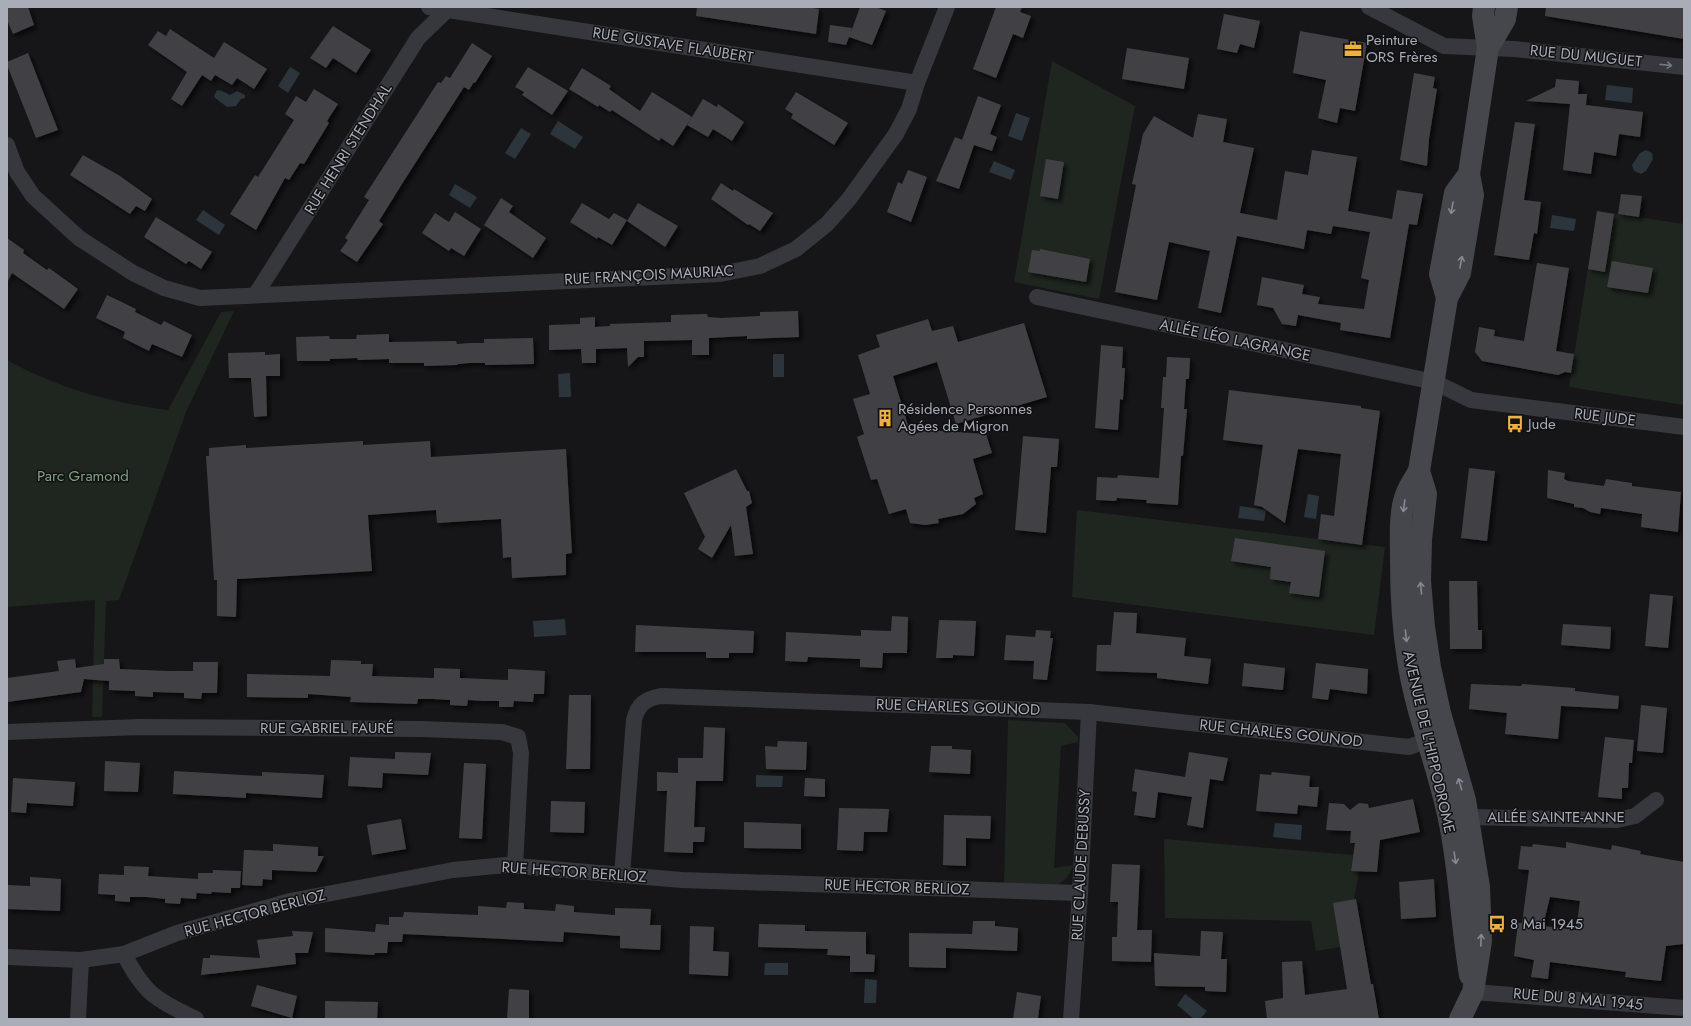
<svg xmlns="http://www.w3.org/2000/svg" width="1691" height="1026" viewBox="0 0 1691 1026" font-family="Jost,sans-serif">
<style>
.green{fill:#1e261f}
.water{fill:#2c353c}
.building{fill:#404145;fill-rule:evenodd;filter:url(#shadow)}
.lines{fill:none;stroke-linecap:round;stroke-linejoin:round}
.street{stroke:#37383d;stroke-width:16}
.secondary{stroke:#45474d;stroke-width:22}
.oneway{stroke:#757881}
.oneway2{stroke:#858993}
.labels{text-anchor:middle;stroke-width:3;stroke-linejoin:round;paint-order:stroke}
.poi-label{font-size:15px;fill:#a8adb8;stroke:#111113;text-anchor:start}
.street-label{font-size:15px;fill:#a8adb8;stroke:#111113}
.park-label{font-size:15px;fill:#7fa381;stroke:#111113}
</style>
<defs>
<filter id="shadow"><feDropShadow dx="3.5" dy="3.5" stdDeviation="2" flood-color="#0009"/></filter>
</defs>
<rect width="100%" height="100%" fill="#161618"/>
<!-- green -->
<g class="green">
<polygon points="1052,61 1135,106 1099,299 1014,282"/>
<polygon points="1597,211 1684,224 1684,405 1569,387"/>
<path d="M234,311L186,412L119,600L106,601L102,717H92L95,600L7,607V360C60,389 109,402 168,410L221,312Z"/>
<polygon points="1077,510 1385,547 1374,635 1072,597"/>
<path d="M1008,720L1065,723L1078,737V742L1061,746L1054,868L1073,865C1071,874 1064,883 1055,885C1043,887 1016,883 1004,883Z"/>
<polygon points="1164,839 1353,855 1351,871 1359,871 1354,899 1341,947 1316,951 1311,921 1165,918"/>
</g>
<!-- water -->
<g class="water">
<polygon points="290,67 300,73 288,93 278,86"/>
<polygon points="1607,85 1633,88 1632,103 1605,100"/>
<polygon points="217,90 222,91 230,95 237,91 245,95 245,98 241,99 236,106 227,107 215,98 214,96"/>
<polygon points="1016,113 1030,118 1022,141 1008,136"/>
<polygon points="558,121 583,137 575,149 550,134"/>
<polygon points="521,128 531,134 515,159 505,153"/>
<polygon points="1646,150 1652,153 1653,159 1646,171 1641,174 1634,171 1632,165 1640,153"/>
<polygon points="994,161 1015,170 1011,180 989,172"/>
<polygon points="455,184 477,197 470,208 449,195"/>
<polygon points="203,210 225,225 219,235 196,220"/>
<polygon points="1552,215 1576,219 1574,231 1550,228"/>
<rect x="773" y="354" width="11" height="23"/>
<polygon points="570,373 571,397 559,397 558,374"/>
<polygon points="1308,494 1319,496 1316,519 1304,517"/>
<polygon points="1240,506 1266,510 1264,521 1238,518"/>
<polygon points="565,619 566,635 534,637 533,621"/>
<polygon points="756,775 783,776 782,787 756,787"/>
<polygon points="1275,823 1302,825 1301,840 1273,837"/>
<polygon points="765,963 788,963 788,975 764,975"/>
<polygon points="865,979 877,980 876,1003 864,1003"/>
<polygon points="1185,994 1207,1011 1200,1019 1194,1019 1177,1005"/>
</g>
<!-- building -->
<g class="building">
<polygon points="7,7 28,7 34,25 13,34 7,20"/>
<polygon points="697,7 808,7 819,9 816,34 696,16"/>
<polygon points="860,7 876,7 886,11 872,45 849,37 846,45 828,42 830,25 852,28 850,35"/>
<polygon points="996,7 1022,7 1020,12 1031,16 1023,38 1013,34 996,78 973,69"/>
<polygon points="1546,7 1684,7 1684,39 1545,16"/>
<polygon points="1224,14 1260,21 1254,48 1240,44 1237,53 1217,49"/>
<polygon points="333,26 371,50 356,73 333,58 326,68 310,58"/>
<polygon points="170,29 214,58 224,42 267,69 254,89 237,78 232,85 215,75 211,81 202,75 182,106 171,99 187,72 148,45 158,31 166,36"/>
<polygon points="1300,31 1367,43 1355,111 1340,108 1337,123 1318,118 1326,80 1293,73"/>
<polygon points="472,43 492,56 475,83 474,82 469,90 464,87 402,184 379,221 383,224 357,262 340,251 348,240 345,238 369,200 364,197 438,82 441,83 446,76 450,78"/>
<polygon points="1127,48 1189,58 1184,89 1122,79"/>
<polygon points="28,53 58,130 36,138 7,65 7,62"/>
<polygon points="528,67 568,91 552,115 522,95 524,92 515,87"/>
<polygon points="582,68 611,86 609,89 640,111 652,92 692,117 673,146 661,138 659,141 612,110 610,112 599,105 598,107 569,89"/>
<polygon points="1414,73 1435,77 1433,88 1437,89 1429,139 1427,166 1400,160"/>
<polygon points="1556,79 1579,81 1578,94 1587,94 1586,105 1643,112 1640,137 1619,134 1616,156 1594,152 1591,174 1563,170 1570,104 1526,101 1555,87"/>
<polygon points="314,89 338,104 327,121 329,123 304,164 300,163 289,180 285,178 256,230 230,214 255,175 258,177 294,120 285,114 296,96 306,102"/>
<polygon points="796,92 848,123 834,145 791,118 793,114 785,109"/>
<polygon points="978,96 1001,105 990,134 997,137 992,151 974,145 959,189 936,181 955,137 965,141 962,140"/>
<polygon points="703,99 717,107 718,104 744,122 732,141 713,129 708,137 687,125"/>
<polygon points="1198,114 1227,119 1223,142 1254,148 1240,213 1277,220 1285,171 1308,175 1312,150 1357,157 1348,211 1392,219 1397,190 1423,194 1417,225 1409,224 1390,338 1340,330 1341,323 1298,315 1296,326 1282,324 1273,308 1257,305 1262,277 1304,285 1302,294 1320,297 1318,304 1364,309 1369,280 1361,278 1370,232 1333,226 1331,234 1307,230 1304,249 1237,236 1221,313 1198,308 1210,251 1169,242 1157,300 1115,292 1136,185 1132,184 1143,134 1154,116 1193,138"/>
<polygon points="1515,122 1535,124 1524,200 1541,202 1537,234 1534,233 1529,260 1494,255"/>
<polygon points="83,155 120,176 152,199 145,211 136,206 130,214 70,175"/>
<polygon points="1046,159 1064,162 1058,199 1040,196"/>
<polygon points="908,170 927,177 911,222 887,212 898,182 902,184"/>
<polygon points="721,183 733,191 734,189 773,213 760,231 749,224 748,225 711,199"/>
<polygon points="1621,194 1642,196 1639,217 1618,214"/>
<polygon points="501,198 513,206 509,212 546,238 533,258 484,225"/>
<polygon points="582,203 609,219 614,213 627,220 612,245 598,237 597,239 570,222"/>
<polygon points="638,203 678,226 665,247 627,221"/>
<polygon points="1597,211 1614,214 1605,272 1588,269"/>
<polygon points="455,212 481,229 464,256 451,248 449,251 422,233 435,213 449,222"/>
<polygon points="156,217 212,252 201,269 189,261 186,264 144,237"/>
<polygon points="7,238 24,250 23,253 47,270 49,268 78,289 64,309 12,273 7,283"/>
<polygon points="1040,249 1090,259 1086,282 1028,272 1032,250 1040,251"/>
<polygon points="1612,261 1653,268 1648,293 1607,287"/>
<polygon points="1537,263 1569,268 1556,351 1574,354 1571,373 1565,372 1558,375 1482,361 1475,352 1479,327 1495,330 1494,336 1524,341"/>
<polygon points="107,295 136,309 135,312 161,325 164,321 192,335 182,357 152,344 149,351 123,338 125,332 96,318"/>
<polygon points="798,311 799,337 747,339 747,336 709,338 709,355 692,355 692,340 644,341 644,357 638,357 628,367 627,348 596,349 596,363 582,363 581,349 549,350 549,325 580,324 580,318 595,317 595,327 610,326 610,324 671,322 671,315 707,314 708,317 722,318 760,316 760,312"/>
<polygon points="928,319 932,331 953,326 958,342 1024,323 1047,397 956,424 937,362 893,376 911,435 927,430 986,434 992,453 973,459 983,494 974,498 976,504 963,514 938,519 939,523 925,525 910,523 906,509 889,514 877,479 871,480 857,437 864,434 853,399 870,394 858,355 880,347 876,335"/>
<polygon points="389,334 389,342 456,341 457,344 470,343 484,343 484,339 533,338 534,364 485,365 485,363 470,363 458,364 457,365 424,366 424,363 389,363 389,359 358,360 357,358 330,359 330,361 297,361 296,337 329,336 330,339 356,339 357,335"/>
<polygon points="1101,345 1123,347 1122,368 1125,368 1123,400 1120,399 1118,430 1095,428"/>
<polygon points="265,352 265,355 280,354 280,376 266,376 267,416 254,417 251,378 229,378 228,353"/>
<polygon points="1167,357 1190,358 1189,379 1186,379 1184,409 1187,409 1183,456 1181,456 1178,505 1146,503 1147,500 1117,498 1116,501 1096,500 1097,477 1117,478 1118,475 1159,478 1164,408 1161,408 1163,377 1166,377"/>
<polygon points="1229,390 1361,406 1361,408 1380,411 1362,545 1318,539 1321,514 1334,516 1341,454 1298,449 1285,523 1262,507 1254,505 1263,445 1223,440"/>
<polygon points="1023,436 1059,439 1057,467 1051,467 1046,533 1015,530"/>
<polygon points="363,441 363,445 430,441 431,457 566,449 572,553 566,554 566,575 512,578 511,557 503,558 501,519 437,523 436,510 368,515 372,571 237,579 236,617 217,616 217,580 214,580 206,456 209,456 209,448 246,445 246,448"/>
<polygon points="1469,468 1495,471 1487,541 1461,538"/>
<polygon points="736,469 747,491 749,491 752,503 746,507 753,554 735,556 731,525 712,558 698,549 705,537 684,493"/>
<polygon points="1548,470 1565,473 1564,479 1568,481 1604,486 1606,479 1632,483 1632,486 1681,492 1678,532 1641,527 1642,514 1601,508 1600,514 1590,512 1583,508 1574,507 1574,504 1547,498"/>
<polygon points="1235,538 1325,551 1319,597 1289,593 1291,582 1270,579 1271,567 1231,561"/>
<polygon points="1449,581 1477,581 1478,630 1482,630 1482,649 1450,649"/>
<polygon points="1650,594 1673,596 1668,648 1645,646"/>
<polygon points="1114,612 1137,613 1136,633 1186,638 1184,656 1211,659 1208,684 1157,678 1157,673 1096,671 1097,645 1111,645"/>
<polygon points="892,616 908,617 907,653 883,653 882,668 860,667 860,659 808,657 807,662 785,661 786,632 861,636 861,630 891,631"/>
<polygon points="939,620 976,621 974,656 953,655 953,658 936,658"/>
<polygon points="1563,624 1611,627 1610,649 1561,645"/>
<polygon points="636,625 754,631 753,653 729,653 729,658 706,658 706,652 635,652"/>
<polygon points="1036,630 1051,631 1050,638 1053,638 1047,680 1033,679 1034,661 1004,660 1006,635 1035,637"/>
<polygon points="75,659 76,668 104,664 104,659 119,659 120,669 168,671 193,671 193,662 218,662 217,693 202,693 201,699 184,698 184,693 153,692 153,697 135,696 135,691 109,690 109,681 84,679 81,692 7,702 7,678 59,671 57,661"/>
<polygon points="331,660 361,661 361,664 373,664 372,676 434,678 434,668 460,669 460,678 508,680 508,669 545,671 544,694 534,694 533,702 514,701 513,707 499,707 499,701 483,701 468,700 467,706 450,705 450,700 433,699 418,699 417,704 350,702 351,697 308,694 308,698 247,697 247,674 330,676"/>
<polygon points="1244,663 1285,668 1283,690 1242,686"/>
<polygon points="1316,663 1368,669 1367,694 1330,689 1328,700 1312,698"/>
<polygon points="1471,684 1521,686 1522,684 1575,688 1575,691 1619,696 1618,709 1561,706 1558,739 1505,734 1507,713 1469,709"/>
<polygon points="569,695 591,695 590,769 566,769"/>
<polygon points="1641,705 1667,708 1663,753 1637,751"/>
<polygon points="704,727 725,728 723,781 696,781 694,827 705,827 704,842 693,842 693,853 664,852 667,791 657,791 657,772 678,773 678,758 703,758"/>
<polygon points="1605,737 1634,740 1632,763 1629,763 1628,788 1622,788 1622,799 1598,797"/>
<polygon points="778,741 807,742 806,770 766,769 765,746 777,747"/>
<polygon points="931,746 952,746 952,749 971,750 970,774 929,772"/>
<polygon points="395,752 431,753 428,775 383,773 382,788 348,786 350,757 395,759"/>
<polygon points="1189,752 1228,758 1223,781 1210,779 1203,828 1187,825 1192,797 1158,792 1155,818 1134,815 1137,792 1132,791 1135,769 1185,777"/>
<polygon points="105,761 140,763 138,792 104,791"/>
<polygon points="464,763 486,764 482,839 459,838"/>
<polygon points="174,771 262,776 262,772 324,775 322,798 246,793 246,798 173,794"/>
<polygon points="1272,772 1310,776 1309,787 1319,787 1317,807 1298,805 1297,814 1256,811 1260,774 1271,775"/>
<polygon points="13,778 75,782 73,806 27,803 26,813 11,812"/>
<polygon points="805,778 825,779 825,797 804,796"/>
<polygon points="1413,799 1420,832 1380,840 1377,872 1351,871 1355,843 1350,843 1351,831 1326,830 1329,803 1344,804 1350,810 1359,803 1368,804 1369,808"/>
<polygon points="551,801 585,802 584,833 550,832"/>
<polygon points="839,808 889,809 887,832 864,832 863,851 837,850"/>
<polygon points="944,815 991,816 990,839 966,838 966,866 943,865"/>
<polygon points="401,819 406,849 372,855 367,825"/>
<polygon points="744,822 801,824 801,849 744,848"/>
<path d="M1566,842L1611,850L1612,845L1641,851L1640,854L1684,862V944L1666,946L1661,981L1625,977L1626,972L1550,962L1548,979L1531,977L1534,960L1514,956L1518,923H1522L1529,870L1518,869L1521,846L1532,847L1533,844L1566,848ZM1550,897L1580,901L1576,930L1543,926Z"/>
<polygon points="273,844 318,847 318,856 324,856 316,872 272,870 272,880 263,879 262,886 242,885 244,850 273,851"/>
<polygon points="1112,864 1140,865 1137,930 1152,930 1151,962 1112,961 1112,937 1117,937 1118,902 1110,902"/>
<polygon points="124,866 149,867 148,876 198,879 198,873 213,873 213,870 241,871 240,888 231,888 231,893 212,892 211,894 197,893 197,890 196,899 181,898 180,904 165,903 165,899 147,897 130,897 130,902 115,901 115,895 98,894 99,874 124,875"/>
<polygon points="30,877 61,879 60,911 7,909 7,885 30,886"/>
<polygon points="1434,879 1436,917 1401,919 1399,882"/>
<polygon points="1356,899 1371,984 1373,984 1379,1019 1267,1019 1265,1001 1283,998 1282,962 1302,961 1305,995 1347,989 1333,903"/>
<polygon points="507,902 524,903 524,909 555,911 556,904 574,906 574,912 615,915 615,908 651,909 650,925 661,925 660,950 620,948 620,936 564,932 563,942 403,934 402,942 388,942 387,953 375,953 374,955 325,952 325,928 375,932 376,924 389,925 389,917 403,917 404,912 478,915 478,906 506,908"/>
<polygon points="973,921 995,921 995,926 1018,928 1017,951 946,948 946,968 909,967 909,933 972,934"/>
<polygon points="759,924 805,925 805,931 866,932 866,954 875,955 874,972 850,972 850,956 827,955 828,949 758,947"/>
<polygon points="690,926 714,927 713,951 729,952 728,976 689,974"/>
<polygon points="292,931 313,932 308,953 295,953 296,964 201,975 203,958 210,958 210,955 260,958 257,940 293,936"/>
<polygon points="1201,931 1223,932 1221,959 1227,959 1226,992 1205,991 1205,987 1155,986 1154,953 1200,956"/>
<polygon points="257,985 297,996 292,1018 251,1006"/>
<polygon points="509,989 529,990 529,1019 507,1019"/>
<polygon points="1017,992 1041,996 1038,1018 1013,1019"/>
<polygon points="325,1001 378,1002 377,1019 325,1019"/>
</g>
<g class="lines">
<!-- street -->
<g class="street">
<polyline points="429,7 917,83"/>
<polyline points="1369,7 1444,46 1514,49 1684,67"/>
<polyline points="7,145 17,172 33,196 79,238 133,273 164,288 200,298 720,274 760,266 796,249 827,224 849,199 896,134 909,109 917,83 947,7"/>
<polyline points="256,294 418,38 447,10 447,7"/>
<polyline points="1037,297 1434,382 1471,400 1684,427"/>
<polyline points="7,732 139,727 421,729 502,732 518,737 521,753 515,866"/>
<polyline points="1457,819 1468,817 1617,820 1635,816 1656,800"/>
<path d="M622,875L634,720C638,704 645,699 661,696L1089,712L1409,747L1437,737"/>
<path d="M124,954C145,995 156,999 196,1019"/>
<polyline points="7,957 81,960 124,954 177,933 290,901 453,870 506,865 682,880 1080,893"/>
<polyline points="1473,992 1684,1008"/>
<polyline points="78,1019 81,960"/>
<polyline points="1071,1019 1080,893 1089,712"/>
</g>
<!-- secondary -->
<g class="secondary">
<polyline points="1488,48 1505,19 1507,7"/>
<polyline points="1447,298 1440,274 1455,193 1469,174"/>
<path d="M1419,471C1415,478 1409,486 1406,495C1399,513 1401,541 1401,561C1401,594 1403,628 1408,660C1416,714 1438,765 1449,819C1460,870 1461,923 1470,975"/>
<polyline points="1460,1019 1473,992 1481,941 1479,887 1465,800 1440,713 1430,667 1424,627 1420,581 1421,540 1426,494 1419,471 1447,298 1460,273 1473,195 1469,174 1488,48 1483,16 1484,7"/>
</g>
</g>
<!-- one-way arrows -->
<defs><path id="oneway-shaft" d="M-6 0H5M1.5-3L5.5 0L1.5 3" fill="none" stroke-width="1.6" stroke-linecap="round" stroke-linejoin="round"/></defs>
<use class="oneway" href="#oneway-shaft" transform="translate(1666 65) rotate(6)"/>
<g class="oneway2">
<use href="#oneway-shaft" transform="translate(1452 208) rotate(100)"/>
<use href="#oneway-shaft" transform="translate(1461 262) rotate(-80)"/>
<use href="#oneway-shaft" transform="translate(1404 506) rotate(98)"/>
<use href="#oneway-shaft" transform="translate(1421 588) rotate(-95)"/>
<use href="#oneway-shaft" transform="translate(1406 636) rotate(84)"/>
<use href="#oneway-shaft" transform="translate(1460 784) rotate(-106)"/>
<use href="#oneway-shaft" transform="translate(1455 858) rotate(81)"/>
<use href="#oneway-shaft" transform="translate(1481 940) rotate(-88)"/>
</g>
<!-- icons -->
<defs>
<g id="office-bare" transform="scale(1.38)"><path d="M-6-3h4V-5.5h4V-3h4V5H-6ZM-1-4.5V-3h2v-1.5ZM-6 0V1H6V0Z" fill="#f2b134" stroke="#111113" stroke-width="2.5" paint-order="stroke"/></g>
<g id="building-bare" transform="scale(1.38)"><path d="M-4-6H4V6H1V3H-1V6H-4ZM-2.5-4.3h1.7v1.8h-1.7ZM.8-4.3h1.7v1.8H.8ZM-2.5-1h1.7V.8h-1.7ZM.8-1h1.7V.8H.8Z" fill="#f2b134" stroke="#111113" stroke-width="2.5" paint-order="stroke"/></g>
<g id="bus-bare" transform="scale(1.38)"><path d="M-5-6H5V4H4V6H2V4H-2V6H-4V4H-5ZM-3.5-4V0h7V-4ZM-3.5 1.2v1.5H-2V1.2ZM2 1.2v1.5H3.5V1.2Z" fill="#f2b134" stroke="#111113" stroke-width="2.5" paint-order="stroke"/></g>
</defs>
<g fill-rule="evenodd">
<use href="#office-bare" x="1353" y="49"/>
<use href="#building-bare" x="885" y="418"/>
<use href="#bus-bare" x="1515" y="424"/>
<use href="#bus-bare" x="1497" y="924"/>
</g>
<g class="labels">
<!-- poi labels -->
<g class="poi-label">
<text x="1366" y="45">Peinture<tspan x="1366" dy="17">ORS Frères</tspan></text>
<text x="898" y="414">Résidence Personnes<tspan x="898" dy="17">Agées de Migron</tspan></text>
<text x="1528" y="429">Jude</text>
<text x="1510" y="929">8 Mai 1945</text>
</g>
<!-- street labels -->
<g class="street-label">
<text transform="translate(673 45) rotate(9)" y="5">RUE GUSTAVE FLAUBERT</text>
<text transform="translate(1586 56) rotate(6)" y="5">RUE DU MUGUET</text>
<text transform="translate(348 149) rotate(-58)" y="5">RUE HENRI STENDHAL</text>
<text transform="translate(649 275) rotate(-3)" y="5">RUE FRANÇOIS MAURIAC</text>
<text transform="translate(1235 340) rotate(12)" y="5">ALLÉE LÉO LAGRANGE</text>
<text transform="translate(1605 417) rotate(7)" y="5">RUE JUDE</text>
<text transform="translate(958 707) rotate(2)" y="5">RUE CHARLES GOUNOD</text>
<text x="327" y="733">RUE GABRIEL FAURÉ</text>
<text transform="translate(1281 733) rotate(6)" y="5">RUE CHARLES GOUNOD</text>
<text transform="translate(1429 742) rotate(77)" y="5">AVENUE DE L'HIPPODROME</text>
<text x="1556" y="822">ALLÉE SAINTE-ANNE</text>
<text transform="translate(1081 865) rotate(-87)" y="5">RUE CLAUDE DEBUSSY</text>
<text transform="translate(574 872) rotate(4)" y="5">RUE HECTOR BERLIOZ</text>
<text transform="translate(897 887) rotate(2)" y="5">RUE HECTOR BERLIOZ</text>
<text transform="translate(255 913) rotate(-15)" y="5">RUE HECTOR BERLIOZ</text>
<text transform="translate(1578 999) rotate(5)" y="5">RUE DU 8 MAI 1945</text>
</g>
<!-- park labels -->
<g class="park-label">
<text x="83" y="481">Parc Gramond</text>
</g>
</g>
<!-- border -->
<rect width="1691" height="1026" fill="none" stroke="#a8adb8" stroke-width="16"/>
</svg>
